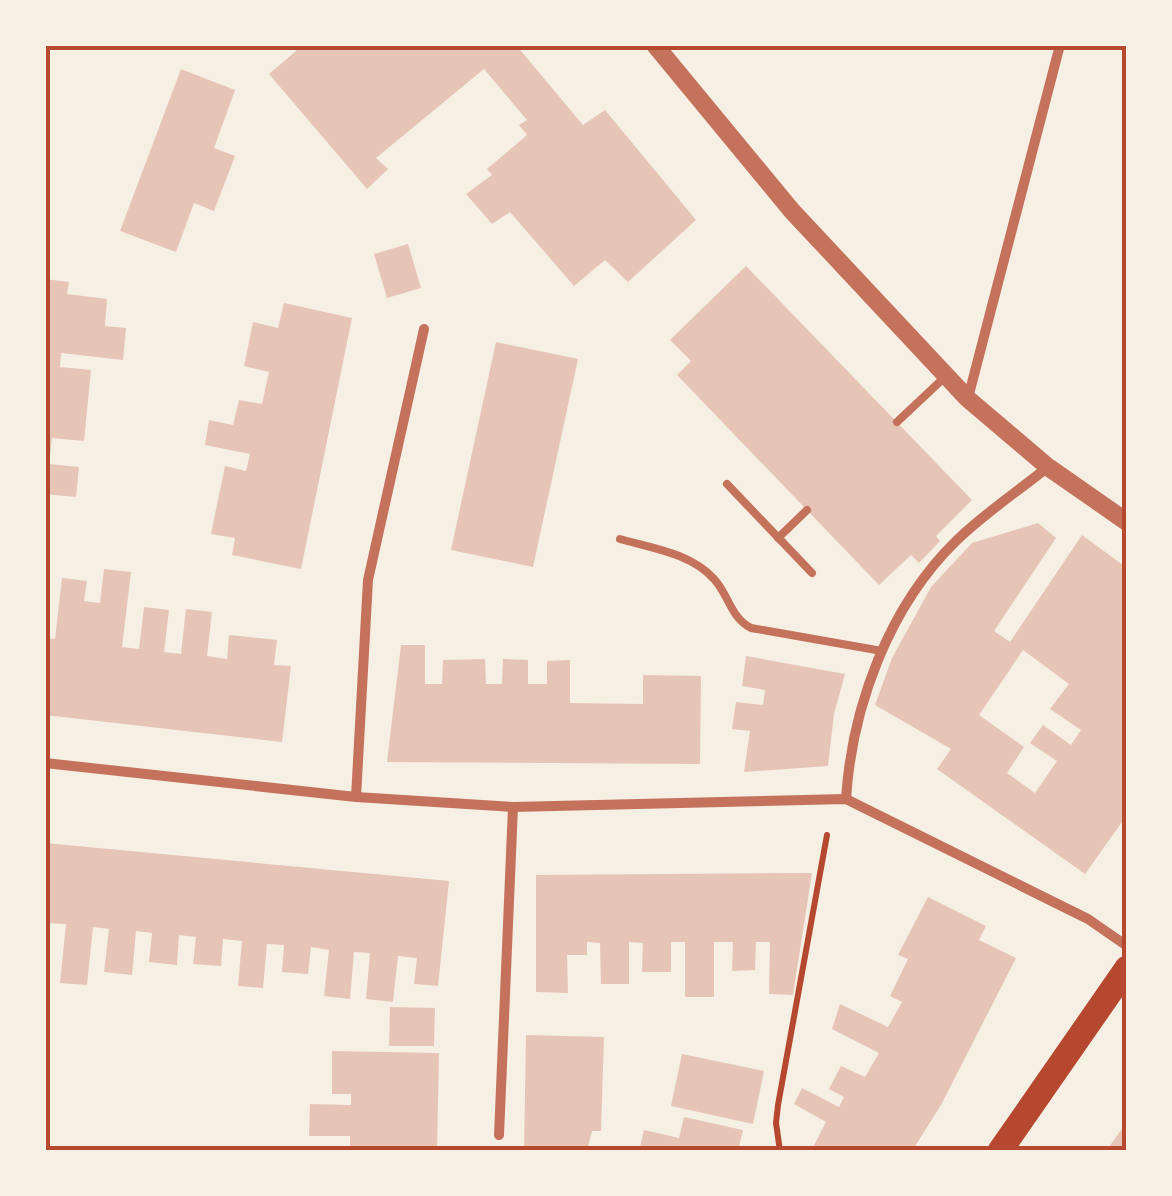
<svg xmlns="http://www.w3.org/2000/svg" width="1172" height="1196" viewBox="0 0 1172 1196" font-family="'Roboto Serif',serif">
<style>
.building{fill:#e6c5b7;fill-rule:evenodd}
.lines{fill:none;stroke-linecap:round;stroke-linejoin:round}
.path{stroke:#b5482f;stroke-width:6}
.service{stroke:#c5725c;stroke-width:8}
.minor{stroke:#c5725c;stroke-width:10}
.tertiary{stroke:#c5725c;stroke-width:18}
.primary{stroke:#b5482f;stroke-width:25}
.neatline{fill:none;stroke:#b5482f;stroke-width:4}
</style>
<rect width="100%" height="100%" fill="#f6efe4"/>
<!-- building -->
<g class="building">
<polygon points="292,45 516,45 583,125 605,110 696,220 628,282 605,260 574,286 510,212 492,224 466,194 492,175 487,169 527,135 519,125 527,120 484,69 376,158 388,169 367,189 269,74 296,51"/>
<polygon points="181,69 235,90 214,148 235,156 214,211 194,203 176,252 120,231"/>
<polygon points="408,244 421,288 387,298 374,254"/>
<polygon points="746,266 972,500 936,536 940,541 919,563 911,555 879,585 677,375 691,361 670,340"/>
<polygon points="45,279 69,282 67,294 107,299 105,326 126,328 123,360 61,353 60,367 91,370 84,441 52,438 49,464 79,467 76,497 45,494"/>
<polygon points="284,303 352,318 301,569 232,555 235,538 211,534 225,466 246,471 250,454 205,445 209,420 233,425 239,400 262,404 269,372 244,366 253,322 278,328"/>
<polygon points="496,342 578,359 533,567 451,550"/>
<path d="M1038,523L1056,538L994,631L1010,642L1082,535L1127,568V815L1085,874L937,769L951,749L875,705L892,658L931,587L972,543ZM1023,650L1069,684L1050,709L1081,730L1071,745L1043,725L1030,743L1057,761L1035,793L1007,773L1024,747L979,715Z"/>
<polygon points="104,569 131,572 122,647 139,649 144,607 169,610 164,652 181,654 186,609 212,612 207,656 227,659 229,635 277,640 274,665 291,666 282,742 45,715 45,638 55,639 62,578 87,581 84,601 100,603"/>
<polygon points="401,645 425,645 425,684 442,684 443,660 485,659 486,684 502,684 503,659 528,660 528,684 547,684 547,661 570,660 570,703 643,704 643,675 701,676 700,764 387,762"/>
<polygon points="746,656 845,674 834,714 828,766 744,772 750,731 732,729 736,702 763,705 765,690 742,686"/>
<polygon points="45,843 449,881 438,986 414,984 417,958 398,956 393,1002 366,999 370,953 354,952 350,999 324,996 329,950 311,947 308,974 282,972 284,945 267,944 263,988 238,986 242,941 223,939 221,966 193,964 196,937 179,935 177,965 149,962 152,933 136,931 132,975 104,972 109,929 93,927 87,985 60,983 66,924 45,923"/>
<polygon points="812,873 793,995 769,994 770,942 756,942 755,970 732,971 733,942 714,942 714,997 685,997 685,942 671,942 671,972 642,972 643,943 629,942 629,984 601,984 600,943 587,942 587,955 567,955 568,993 536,992 536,875"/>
<polygon points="928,897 986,926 979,940 1016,958 941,1105 912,1151 811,1151 826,1122 794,1104 802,1088 839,1107 844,1097 829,1089 841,1066 865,1077 879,1053 832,1029 840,1004 888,1027 902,1002 890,996 908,959 898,955"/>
<polygon points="390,1007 435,1008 434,1046 389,1046"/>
<polygon points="526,1035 604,1037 601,1131 592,1131 587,1151 524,1151"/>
<polygon points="332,1051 439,1053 437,1151 350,1151 350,1136 309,1136 310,1104 351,1105 351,1094 332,1094"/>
<polygon points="682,1054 764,1071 753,1124 671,1106"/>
<polygon points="684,1117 743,1130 738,1151 639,1151 644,1130 679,1138"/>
<polygon points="1127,1122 1127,1151 1106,1151"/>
</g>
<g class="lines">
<!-- path -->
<polyline class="path" points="780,1151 776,1123 778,1105 827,835"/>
<!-- service -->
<g class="service">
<polyline points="897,422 946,376"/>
<polyline points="727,484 812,573"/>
<polyline points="778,538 807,510"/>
<path d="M620,539C651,548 691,553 714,579C729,595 730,617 751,628L882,651"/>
</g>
<!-- minor -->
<g class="minor">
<polyline points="968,398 1060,45"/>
<polyline points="45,763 356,797 513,807 846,799 1088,919 1127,946"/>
<polyline points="356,797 368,580 424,329"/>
<path d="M846,799C852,706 889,606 957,540C985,513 1018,491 1048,467"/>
<polyline points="499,1135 513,807"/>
</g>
<!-- tertiary -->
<polyline class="tertiary" points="655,45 792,211 968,399 1048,467 1127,522"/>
<!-- primary -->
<polyline class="primary" points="1000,1151 1127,968"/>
</g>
<!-- border -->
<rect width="1172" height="1196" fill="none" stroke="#f6efe4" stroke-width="95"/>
<rect x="48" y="48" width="1076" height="1100" class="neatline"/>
</svg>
